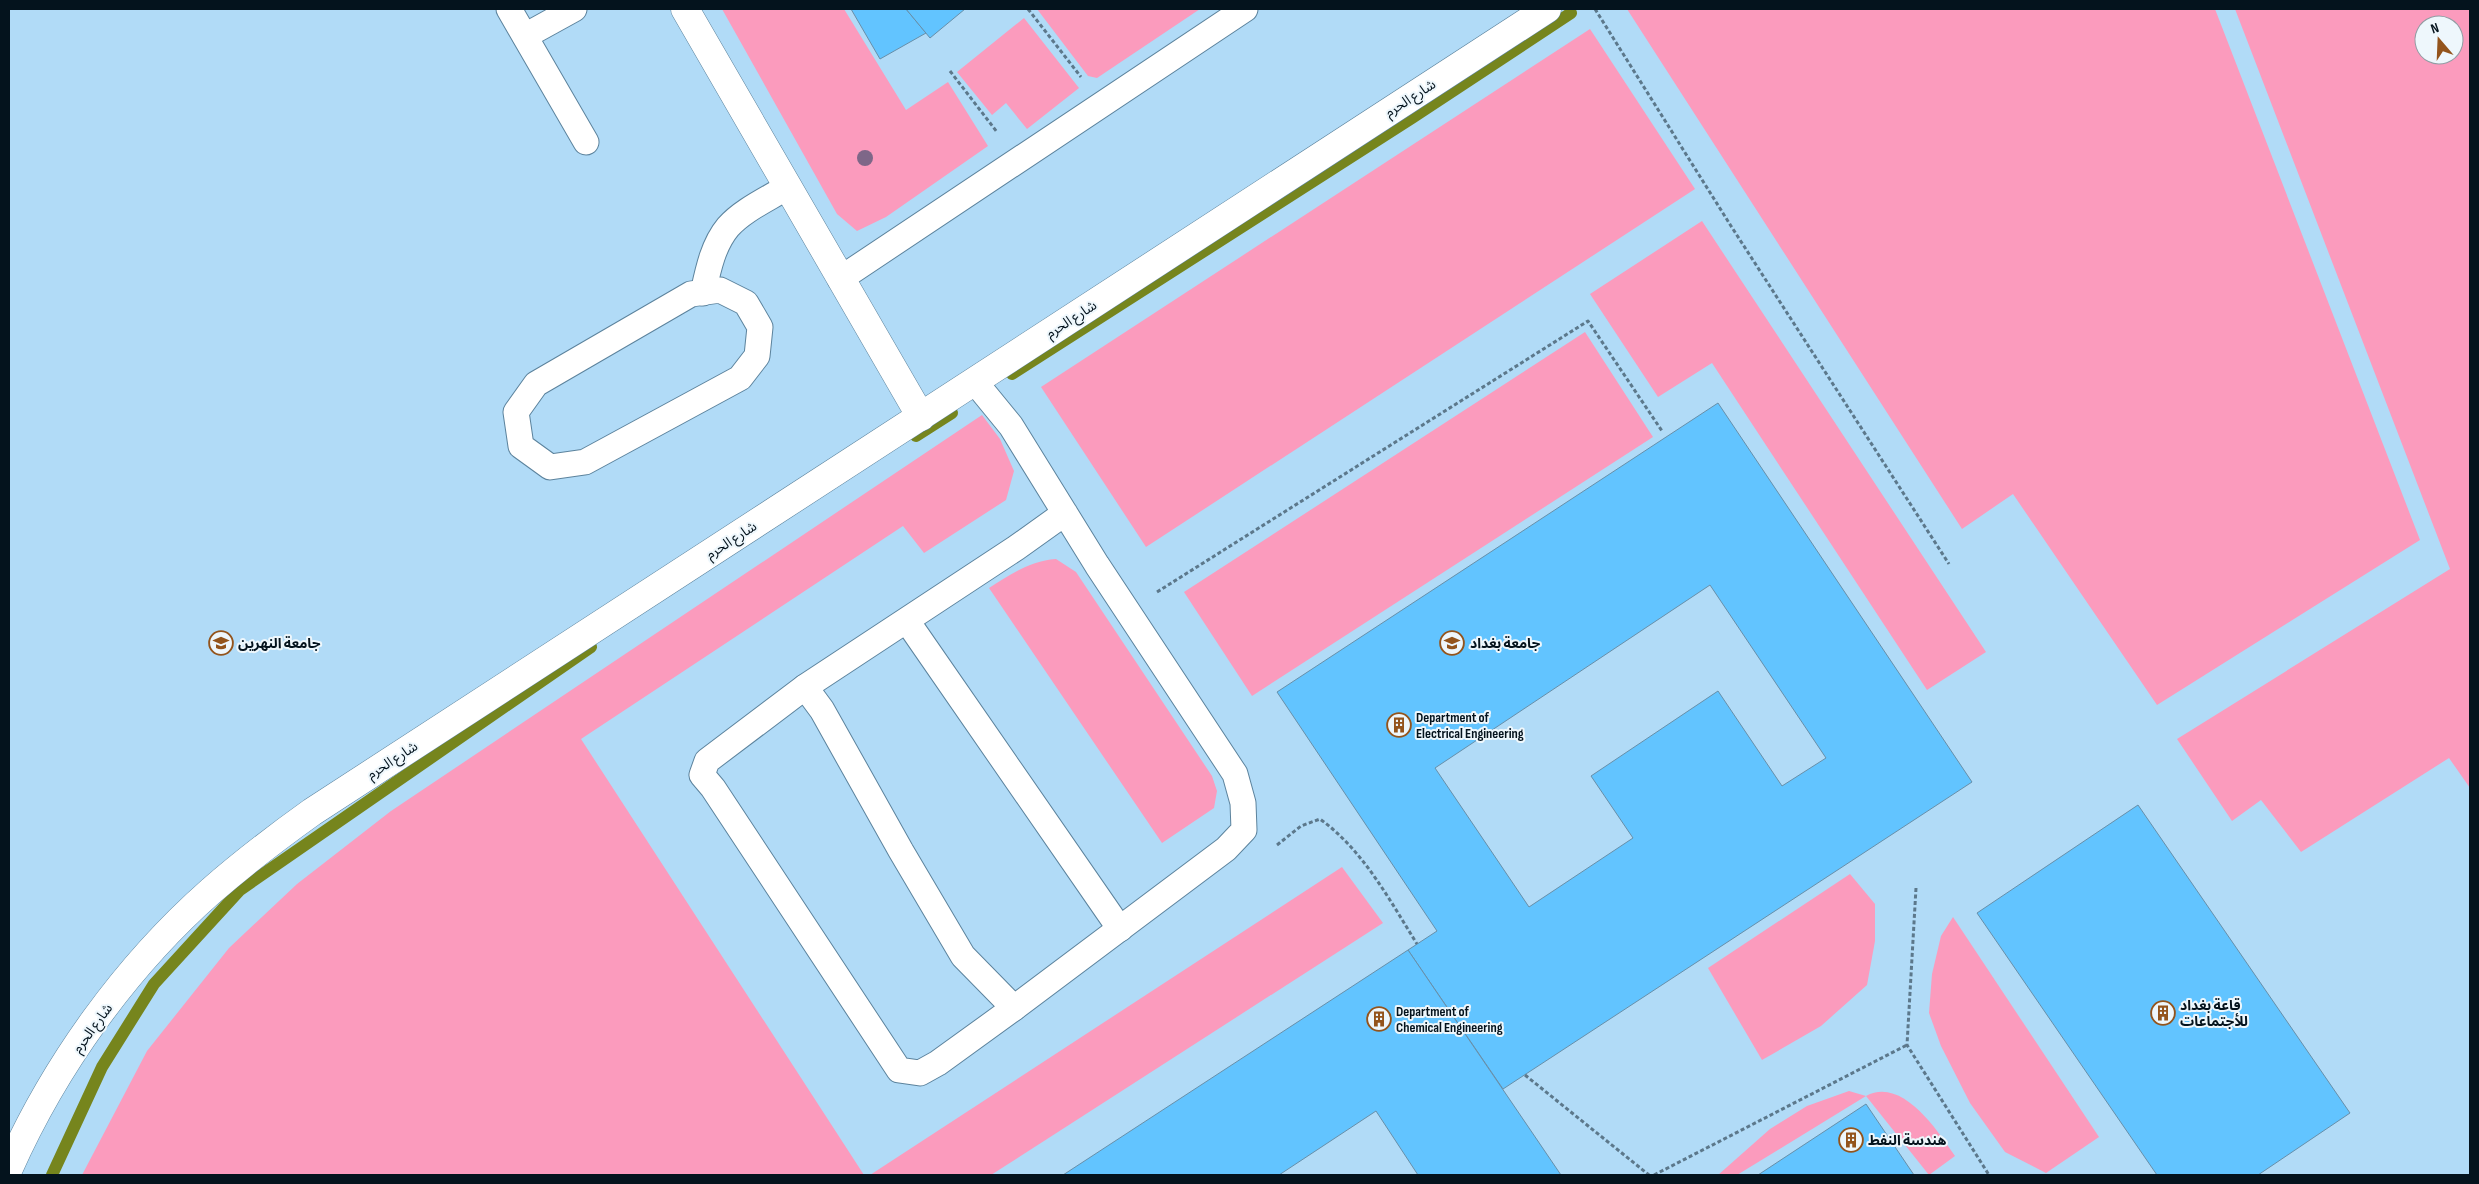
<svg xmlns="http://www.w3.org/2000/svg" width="2479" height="1184" viewBox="0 0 2479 1184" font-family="'Sofia Sans Condensed','Noto Sans Arabic',sans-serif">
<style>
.green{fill:#fb9bbd;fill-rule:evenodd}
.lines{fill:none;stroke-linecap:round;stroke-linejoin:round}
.stream{stroke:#76851d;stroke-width:12}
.building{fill:#62c4ff;stroke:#678fa9;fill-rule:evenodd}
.service-casing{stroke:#5c839d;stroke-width:27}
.tertiary-casing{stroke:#5c839d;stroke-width:29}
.path{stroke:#5c788b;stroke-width:3;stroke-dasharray:4 2.5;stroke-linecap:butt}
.service{stroke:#fff;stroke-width:25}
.tertiary{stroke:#fff;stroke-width:28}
.tree{fill:#7e6788}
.labels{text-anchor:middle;stroke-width:4;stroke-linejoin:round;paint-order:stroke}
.street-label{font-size:14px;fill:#04131d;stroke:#eef7fc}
.poi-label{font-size:14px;font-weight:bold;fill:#04131d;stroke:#eef7fc;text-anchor:start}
</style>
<rect width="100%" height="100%" fill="#b1dbf7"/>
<!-- green -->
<g class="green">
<polygon points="722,9 844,9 906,110 948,82 988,146 886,217 857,231 837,214"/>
<polygon points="1037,9 1200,9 1097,78 1088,76"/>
<polygon points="1627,9 2215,9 2420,540 2157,705 2013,494 1962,529"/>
<path d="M2235,9H2470V788L2449,758L2301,852L2261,800L2232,821L2177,739L2450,569ZM2424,25H2454V55H2424Z"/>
<polygon points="1024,18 1079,88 1027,129 1006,103 992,115 957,72"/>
<polygon points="1590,29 1695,189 1146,547 1041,387"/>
<polygon points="1702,221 1986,652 1927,690 1712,363 1658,397 1590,294"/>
<polygon points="1585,332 1653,437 1252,696 1184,592"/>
<polygon points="982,415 1000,439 1014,471 1006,500 924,553 903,526 581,739 864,1175 82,1175 147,1051 229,948 297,884 391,811"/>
<path d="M1056,559L1076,572L1212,776L1217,791L1214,808L1162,843L989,588C1011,574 1030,561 1056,559Z"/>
<polygon points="1342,867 1383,923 991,1175 870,1175"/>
<polygon points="1850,874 1875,904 1875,941 1867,985 1821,1026 1762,1060 1708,968"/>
<polygon points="1953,917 2099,1137 2046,1173 2005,1152 1970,1103 1941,1046 1929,1013 1932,974 1941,936"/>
<path d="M1849,1091L1866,1096C1902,1076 1938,1131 1955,1156L1929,1175L1866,1096L1737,1175H1718L1770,1129L1807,1106Z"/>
</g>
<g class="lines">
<!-- stream -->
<g class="stream">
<polyline points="1012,374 1412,118 1571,13"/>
<polyline points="916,436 952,413"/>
<polyline points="52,1175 102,1067 154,984 240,890 591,647"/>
</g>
</g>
<!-- building -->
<g class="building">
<polygon points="851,9 906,9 926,33 880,59"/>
<polygon points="906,9 965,9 930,38"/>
<path d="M1718,403L1972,782L1503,1089L1408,950L1437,931L1277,692ZM1710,585L1826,758L1782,786L1718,691L1591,776L1633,838L1529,907L1435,768Z"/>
<polygon points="2138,805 2350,1113 2258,1175 2157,1175 1977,913"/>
<polygon points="1408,950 1561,1175 1418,1175 1376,1111 1279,1175 1063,1175"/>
<polygon points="1866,1104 1914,1175 1758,1175"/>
</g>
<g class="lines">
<!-- service casing -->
<g class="service-casing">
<g id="service">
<polyline points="509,9 586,142"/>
<polyline points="525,36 574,9"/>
<polyline points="840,279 1245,9"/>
<polygon points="720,290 746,303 760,327 757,356 740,378 585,462 550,467 521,446 516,412 536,384 691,294"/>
<path d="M703,293C708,270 713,245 728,227C743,210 768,199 787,187"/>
<polyline points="975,382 1011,426 1097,565 1235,774 1243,803 1244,830 1226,849 1014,1008 963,956 901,851 822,710 805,687 1016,548 1065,513"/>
<polyline points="907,621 1120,929"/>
<polyline points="805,687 707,761 702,775 713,788 899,1070 920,1073 938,1063 1014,1008"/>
</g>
</g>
<!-- tertiary casing -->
<g class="tertiary-casing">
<g id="tertiary">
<polyline points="685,9 921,417"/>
<path d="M9,1168C55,1065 126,966 211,891C243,863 277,837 312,812L1547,9"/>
</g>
</g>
<!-- path -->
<g class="path">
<polyline points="1028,9 1081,77"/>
<polyline points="1595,9 1731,226 1949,564"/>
<polyline points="950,71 997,132"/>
<polyline points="1157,592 1588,321 1662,431"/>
<path d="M1277,845L1301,826L1320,819C1363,850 1389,899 1417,944"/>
<polyline points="1916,888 1907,1045 1989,1175"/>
<polyline points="1525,1075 1649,1175"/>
<polyline points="1654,1175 1907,1045"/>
</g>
<!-- service -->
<use href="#service" class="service"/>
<!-- tertiary -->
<use href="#tertiary" class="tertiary"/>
</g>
<!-- trees -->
<circle class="tree" cx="865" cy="158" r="8"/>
<!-- icons -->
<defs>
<g id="university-ring" transform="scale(1.25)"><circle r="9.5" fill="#eef7fc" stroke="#93541c" stroke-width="1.5"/><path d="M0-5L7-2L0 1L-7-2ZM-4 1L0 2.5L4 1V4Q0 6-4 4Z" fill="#93541c"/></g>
<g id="building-ring" transform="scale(1.25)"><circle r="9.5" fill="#eef7fc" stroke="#93541c" stroke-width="1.5"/><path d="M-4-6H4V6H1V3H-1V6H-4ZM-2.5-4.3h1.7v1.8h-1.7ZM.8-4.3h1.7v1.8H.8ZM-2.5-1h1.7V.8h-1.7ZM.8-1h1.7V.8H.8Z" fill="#93541c"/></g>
</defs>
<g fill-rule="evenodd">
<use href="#university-ring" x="221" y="643"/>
<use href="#university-ring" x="1452" y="643"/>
<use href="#building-ring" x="1399" y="725"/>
<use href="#building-ring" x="2163" y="1013"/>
<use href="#building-ring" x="1379" y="1019"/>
<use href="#building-ring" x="1851" y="1140"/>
</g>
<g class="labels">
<!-- street labels -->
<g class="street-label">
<text transform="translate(1410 98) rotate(-33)" y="5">شارع الحرم</text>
<text transform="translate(1071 319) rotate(-33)" y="5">شارع الحرم</text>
<text transform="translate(731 540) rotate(-33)" y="5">شارع الحرم</text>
<text transform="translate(392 760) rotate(-33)" y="5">شارع الحرم</text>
<text transform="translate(92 1028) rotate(-54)" y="5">شارع الحرم</text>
</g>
<!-- poi labels -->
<g class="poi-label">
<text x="238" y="648">جامعة النهرين</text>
<text x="1470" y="648">جامعة بغداد</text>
<text x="1416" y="722">Department of<tspan x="1416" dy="16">Electrical Engineering</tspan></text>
<text x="2180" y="1010">قاعة بغداد<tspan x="2180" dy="16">للأجتماعات</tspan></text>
<text x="1396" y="1016">Department of<tspan x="1396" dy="16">Chemical Engineering</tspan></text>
<text x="1868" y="1145">هندسة النفط</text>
</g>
</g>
<!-- border -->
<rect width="2479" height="1184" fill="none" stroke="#04131d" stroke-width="20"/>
<!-- north arrow -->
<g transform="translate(2439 40) rotate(341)"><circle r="24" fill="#eef7fc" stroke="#909ca3"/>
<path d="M0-4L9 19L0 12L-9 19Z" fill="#93541c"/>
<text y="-8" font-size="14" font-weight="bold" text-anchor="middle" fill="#04131d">N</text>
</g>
</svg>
